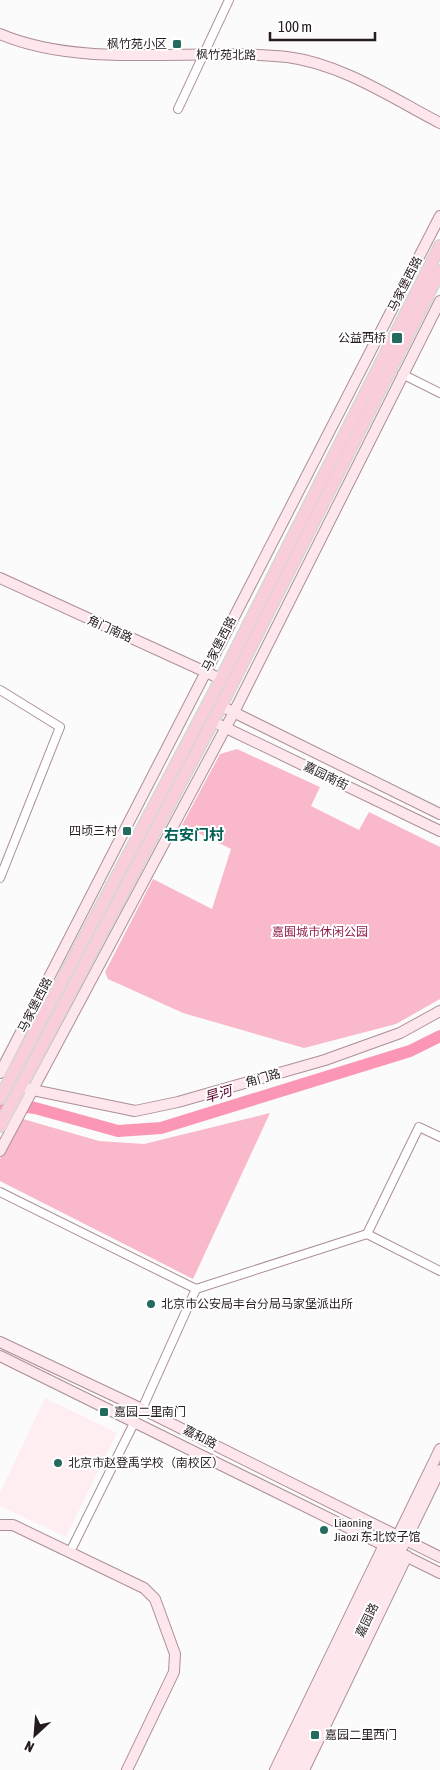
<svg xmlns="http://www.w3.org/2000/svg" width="440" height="1770" viewBox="0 0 440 1770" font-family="'Asap Condensed','Noto Sans SC',sans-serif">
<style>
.built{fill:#feeef2}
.green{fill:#f9b9ca}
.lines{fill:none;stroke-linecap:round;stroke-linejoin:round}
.river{stroke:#fb96b5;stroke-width:12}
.street-casing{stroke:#ac8f96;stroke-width:10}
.secondary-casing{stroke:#ac8f96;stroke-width:12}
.primary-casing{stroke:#d8d6d6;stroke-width:14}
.street{stroke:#fff;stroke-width:8}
.secondary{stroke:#fde6ec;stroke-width:10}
.primary{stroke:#facdda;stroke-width:11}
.poi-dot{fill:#236a5f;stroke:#fff;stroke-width:2}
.labels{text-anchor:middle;stroke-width:4;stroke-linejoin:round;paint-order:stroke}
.poi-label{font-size:12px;fill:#261b1e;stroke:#fff;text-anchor:start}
.street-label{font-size:12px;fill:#261b1e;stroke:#fff}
.park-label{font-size:12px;fill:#931e4f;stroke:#fff}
.water-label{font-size:14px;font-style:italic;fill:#5b002b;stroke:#fff}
.quarter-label{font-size:15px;font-weight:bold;fill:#006155;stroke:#fff}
</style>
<rect width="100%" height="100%" fill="#fbfbfb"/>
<!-- built -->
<polygon class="built" points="45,1398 117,1433 66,1537 0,1506 0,1493"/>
<!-- green -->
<g class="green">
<polygon points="237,749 320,787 311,806 359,830 369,812 440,847 440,999 396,1024 304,1048 183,1013 108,979 105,972 153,879 212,909 231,849 182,825 220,754"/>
<polygon points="270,1113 193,1279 0,1181 0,1159 23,1119 99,1141 144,1144"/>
</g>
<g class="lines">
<!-- river -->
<polyline class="river" points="0,1104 35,1108 118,1131 161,1128 410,1051 440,1036"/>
<!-- street casing -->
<g class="street-casing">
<g id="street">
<polyline points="178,109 229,0"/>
<polyline points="402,374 440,393"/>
<polyline points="0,690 60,727 0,878"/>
<polyline points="0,1192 196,1289 367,1234 440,1271"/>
<polyline points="367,1234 419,1127 440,1137"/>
<polyline points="142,1409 196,1289"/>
<polyline points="70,1552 135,1421"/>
</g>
</g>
<!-- secondary casing -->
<g class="secondary-casing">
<g id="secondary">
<path d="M0,34C85,70 196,47 287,57C342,64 392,98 440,123"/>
<polyline points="0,578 221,679"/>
<polyline points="221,706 440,814"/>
<polyline points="220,725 440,831"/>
<polyline points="0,1073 440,216"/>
<polyline points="28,1089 135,1111 178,1102 325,1060 400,1033 440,1011"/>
<polyline points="0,1151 234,712 440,301"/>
<polyline points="0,1342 142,1409 440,1557"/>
<polyline points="0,1356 440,1573"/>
<polyline points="0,1525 13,1525 144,1588 155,1599 175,1654 174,1672 127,1770"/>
<polyline points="275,1770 384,1545 390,1541"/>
<polyline points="284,1770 440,1449"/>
<polyline points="294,1770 440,1470"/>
<polyline points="304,1770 407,1556"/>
</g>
</g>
<!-- primary casing -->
<g class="primary-casing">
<g id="primary">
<polyline points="0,1098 221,679 440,246"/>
<polyline points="0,1126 221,706 440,271"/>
</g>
</g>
<!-- street -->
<use href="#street" class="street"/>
<!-- secondary -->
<use href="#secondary" class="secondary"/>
<!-- primary -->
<use href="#primary" class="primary"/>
</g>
<!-- markers -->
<g class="poi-dot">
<rect x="172" y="39" width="10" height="10" rx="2.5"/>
<rect x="391" y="332" width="12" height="12" rx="2.5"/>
<rect x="122" y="826" width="10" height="10" rx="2.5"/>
<circle cx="151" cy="1304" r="5"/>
<rect x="99" y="1407" width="10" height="10" rx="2.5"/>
<circle cx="58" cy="1463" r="5"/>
<circle cx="324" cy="1530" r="5"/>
<rect x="310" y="1730" width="10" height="10" rx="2.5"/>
</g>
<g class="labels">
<!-- poi labels -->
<g class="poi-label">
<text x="167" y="48" text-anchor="end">枫竹苑小区</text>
<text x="386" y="342" text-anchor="end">公益西桥</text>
<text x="117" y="835" text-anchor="end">四顷三村</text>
<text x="161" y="1308">北京市公安局丰台分局马家堡派出所</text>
<text x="114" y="1416">嘉园二里南门</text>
<text x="68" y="1467">北京市赵登禹学校（南校区）</text>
<text x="334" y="1527">Liaoning<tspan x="334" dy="14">Jiaozi 东北饺子馆</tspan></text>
<text x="325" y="1739">嘉园二里西门</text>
</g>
<!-- street labels -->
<g class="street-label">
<text transform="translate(226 55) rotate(1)" y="4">枫竹苑北路</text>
<text transform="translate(405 284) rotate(-63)" y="4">马家堡西路</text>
<text transform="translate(110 629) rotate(24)" y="4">角门南路</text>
<text transform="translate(219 644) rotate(-63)" y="4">马家堡西路</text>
<text transform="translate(326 776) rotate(26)" y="4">嘉园南街</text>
<text transform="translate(35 1005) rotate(-63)" y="4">马家堡西路</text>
<text transform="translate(263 1078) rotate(-16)" y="4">角门路</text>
<text transform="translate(200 1437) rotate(27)" y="4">嘉和路</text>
<text transform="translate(367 1620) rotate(-64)" y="4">嘉园路</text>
</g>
<!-- park labels -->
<g class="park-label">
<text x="320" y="936">嘉囿城市休闲公园</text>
</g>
<!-- water labels -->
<g class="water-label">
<text transform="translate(218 1094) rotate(-17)" y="5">旱河</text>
</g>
<!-- quarter labels -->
<g class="quarter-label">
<text x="194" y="840">右安门村</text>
</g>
</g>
<!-- north arrow -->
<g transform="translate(35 1735) rotate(206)" stroke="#ffffff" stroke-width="4" paint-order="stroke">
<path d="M0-4L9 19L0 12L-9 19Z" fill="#261b1e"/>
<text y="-8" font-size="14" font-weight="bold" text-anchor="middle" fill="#261b1e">N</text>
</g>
<!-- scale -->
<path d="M270 32v8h105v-8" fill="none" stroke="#261b1e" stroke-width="2.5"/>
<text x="278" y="32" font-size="15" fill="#261b1e" stroke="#ffffff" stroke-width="4" paint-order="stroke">100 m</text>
</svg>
